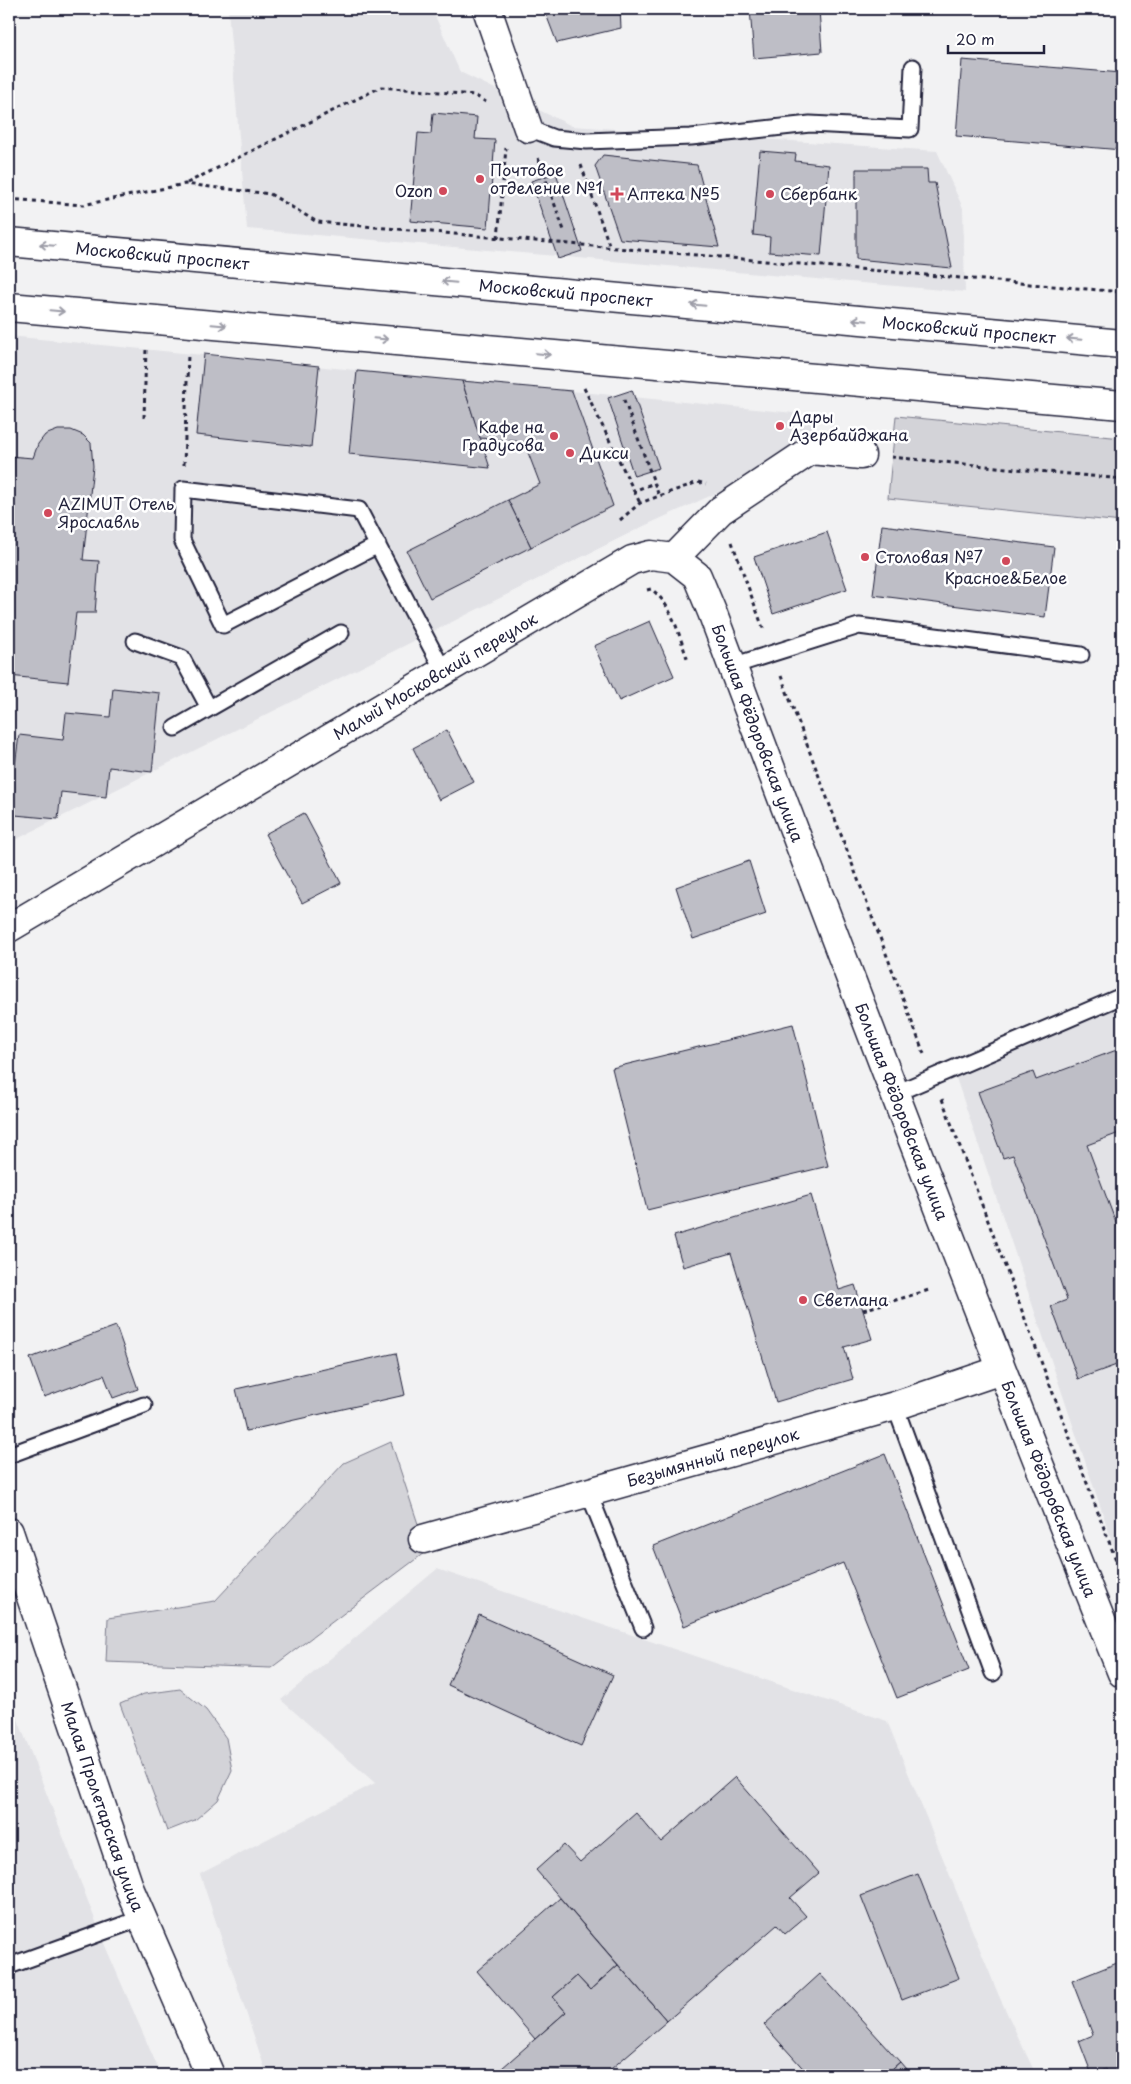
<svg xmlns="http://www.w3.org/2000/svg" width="1131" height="2084" viewBox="0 0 1131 2084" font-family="'Playpen Sans',sans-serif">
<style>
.built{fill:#e2e2e6}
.green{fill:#d3d3d8;stroke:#7a7a8a}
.building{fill:#bebec6;stroke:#22223b}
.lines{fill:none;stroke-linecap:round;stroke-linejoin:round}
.lane-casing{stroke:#22223b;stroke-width:19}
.street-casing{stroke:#22223b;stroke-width:31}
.secondary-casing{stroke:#22223b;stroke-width:31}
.primary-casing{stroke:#22223b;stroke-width:31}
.path{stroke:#22223b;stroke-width:3;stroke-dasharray:4 4;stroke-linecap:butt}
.lane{stroke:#fff;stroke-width:15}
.street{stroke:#fff;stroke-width:28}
.secondary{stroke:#fff;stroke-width:28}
.primary{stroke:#fff;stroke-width:28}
.oneway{stroke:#9c9ca7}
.poi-dot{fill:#d1495b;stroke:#fff;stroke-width:2}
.labels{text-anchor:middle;stroke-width:5;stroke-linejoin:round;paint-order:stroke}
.poi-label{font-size:16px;fill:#22223b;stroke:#fff;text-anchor:start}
.street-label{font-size:16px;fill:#22223b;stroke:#fff}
</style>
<rect width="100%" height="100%" fill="#f2f2f3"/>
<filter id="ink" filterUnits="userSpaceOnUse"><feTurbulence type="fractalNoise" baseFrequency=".02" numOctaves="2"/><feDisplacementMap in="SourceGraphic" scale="10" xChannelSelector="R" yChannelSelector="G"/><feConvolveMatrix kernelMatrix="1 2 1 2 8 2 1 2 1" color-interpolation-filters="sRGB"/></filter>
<g filter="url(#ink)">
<!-- built -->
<g class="built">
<polygon points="228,9 432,9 460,72 572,126 937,151 963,208 965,292 247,229"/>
<polygon points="9,336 815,415 811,450 646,525 9,843"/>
<polygon points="1122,996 1122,1571 953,1069"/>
<polygon points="437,1569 887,1721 999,1996 1036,2075 267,2075 200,1874 375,1783 281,1700"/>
<polygon points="9,1696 106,1948 161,2075 9,2075"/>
</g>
<!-- green -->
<g class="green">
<polygon points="896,416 1122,438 1122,522 888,498"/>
<polygon points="391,1442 423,1539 424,1553 271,1668 106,1662 108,1618 215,1601 344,1463"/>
<polygon points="180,1689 206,1710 226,1738 232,1770 218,1800 195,1820 167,1831 120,1704 144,1694"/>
</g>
<!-- building -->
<g class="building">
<polygon points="544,9 620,9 621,28 557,43"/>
<polygon points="750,9 819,9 822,52 754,58"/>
<polygon points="962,60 1122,73 1122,150 956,136"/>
<polygon points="433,113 477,117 475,139 495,140 488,228 410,221 418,133 431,134"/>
<polygon points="760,151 796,154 795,161 829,165 821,256 769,252 770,237 753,235"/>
<polygon points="603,155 697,165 719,247 620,239 595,166"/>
<polygon points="856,169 927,169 928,183 935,183 952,268 856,259"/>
<polygon points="556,173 582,251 558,259 531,181"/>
<polygon points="204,354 319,366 311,447 196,435"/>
<polygon points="357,371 462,381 490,468 349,454"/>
<polygon points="462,381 572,391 613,506 531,547 508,500 540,484 524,442 480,438"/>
<polygon points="632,390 659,468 634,476 608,398"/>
<polygon points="58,430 71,430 83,435 91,443 93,466 83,560 99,561 95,613 76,613 68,682 9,676 9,456 33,458 38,444 45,435"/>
<polygon points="508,500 531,547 430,598 407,551"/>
<polygon points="882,525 1054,547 1045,617 873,595"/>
<polygon points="827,532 847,589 773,614 754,557"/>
<polygon points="650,621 674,676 619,701 594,646"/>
<polygon points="113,688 160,693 152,772 109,767 106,797 61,792 58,819 15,815 12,846 9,845 9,766 15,766 19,735 63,740 66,713 110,717"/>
<polygon points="447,730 474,782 439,800 413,748"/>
<polygon points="304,813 341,883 302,903 265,834"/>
<polygon points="749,861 766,914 693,939 676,887"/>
<polygon points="793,1024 828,1166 647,1210 612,1068"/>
<polygon points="1122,1048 1122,1132 1087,1145 1122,1239 1122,1363 1078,1379 1051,1306 1067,1300 1013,1155 1003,1158 978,1092 1033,1072 1036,1080"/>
<polygon points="811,1195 839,1290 855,1285 872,1339 844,1347 853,1379 776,1402 731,1253 683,1267 674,1236"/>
<polygon points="116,1326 138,1389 113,1398 104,1375 44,1397 30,1358"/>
<polygon points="396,1353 405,1395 246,1431 236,1389"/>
<polygon points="885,1454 969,1670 897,1698 843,1563 684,1626 653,1546"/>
<polygon points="479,1615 613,1675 581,1746 448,1685"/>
<polygon points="735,1777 819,1873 790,1898 806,1916 785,1934 777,1925 667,2021 536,1870 564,1845 580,1862 636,1813 661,1842"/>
<polygon points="918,1874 959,1978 902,2000 861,1896"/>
<polygon points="560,1898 618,1965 590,1990 577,1976 553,1997 566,2012 535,2039 477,1971"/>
<polygon points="1122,1961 1122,2075 1109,2075 1106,2069 1092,2075 1079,2041 1093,2035 1072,1981"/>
<polygon points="618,1965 667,2021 604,2075 494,2075 566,2012 553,1997 577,1976 590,1990"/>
<polygon points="820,1974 900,2062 885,2075 809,2075 764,2025"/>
<polygon points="900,2062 911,2075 885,2075"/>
</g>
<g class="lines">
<!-- lane casing -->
<g class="lane-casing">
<g id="lane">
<polyline points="528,128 554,138 587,141 691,137 810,124 910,129 913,67"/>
<polyline points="378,545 223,625 182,540 183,489 359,510 444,672"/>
<polyline points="135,641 182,658 209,708"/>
<polyline points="732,666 859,626 1081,655"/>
<polyline points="175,728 341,633"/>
<polyline points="894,1094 1122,996"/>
<polyline points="895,1406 993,1673"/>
<polyline points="9,1455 144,1405"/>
<polyline points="588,1491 643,1628"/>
<polyline points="9,1966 142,1918"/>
</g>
</g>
<!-- street casing -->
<g class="street-casing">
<g id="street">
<polyline points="487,9 528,128"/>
<polyline points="674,558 721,510 811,450 861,455"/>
<path id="s1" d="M9,1532L130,1890L210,2075"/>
<path id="s2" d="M423,1539L895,1406L1001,1370"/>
</g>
</g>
<!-- secondary casing -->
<g class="secondary-casing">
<g id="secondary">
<path id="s3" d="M9,928L632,560L651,555L674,558L697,576L712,612C845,967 981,1321 1122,1673"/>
</g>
</g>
<!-- primary casing -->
<g class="primary-casing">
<g id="primary">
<path id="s4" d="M9,242L1122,344"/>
<polyline points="9,307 1122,405"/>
</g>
</g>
<!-- path -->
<g class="path">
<polyline points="538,158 565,233"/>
<polyline points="581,165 610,247"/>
<polyline points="187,183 381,87 474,95 486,102"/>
<polyline points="9,199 83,205 185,184 270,194 317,222 1122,292"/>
<polyline points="498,238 506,148"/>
<polyline points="584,388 634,491 654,483"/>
<polyline points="624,400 659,496"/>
<polyline points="144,418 146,348"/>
<polyline points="891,457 1122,479"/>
<polyline points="184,465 188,354"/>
<polyline points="634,491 640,503"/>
<polyline points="620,520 640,503 698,482 706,484"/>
<polyline points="732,542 764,631"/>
<path d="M647,590L651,589C673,605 679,636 688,661"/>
<polyline points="781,676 924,1054"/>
<polyline points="942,1099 1122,1576"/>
<polyline points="863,1310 929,1290"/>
</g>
<!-- lane -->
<use href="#lane" class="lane"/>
<!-- street -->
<use href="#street" class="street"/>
<!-- secondary -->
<use href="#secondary" class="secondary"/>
<!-- primary -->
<use href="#primary" class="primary"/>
</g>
<!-- one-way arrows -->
<defs><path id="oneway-shaft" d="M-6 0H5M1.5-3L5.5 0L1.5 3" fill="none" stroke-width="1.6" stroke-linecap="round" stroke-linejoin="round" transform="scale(1.25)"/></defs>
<g class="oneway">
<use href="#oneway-shaft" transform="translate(47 245) rotate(-175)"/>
<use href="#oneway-shaft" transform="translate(449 282) rotate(-175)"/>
<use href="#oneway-shaft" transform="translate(698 305) rotate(-175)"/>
<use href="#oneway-shaft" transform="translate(57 311) rotate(5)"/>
<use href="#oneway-shaft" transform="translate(860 320) rotate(-175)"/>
<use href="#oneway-shaft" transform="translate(219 325) rotate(5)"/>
<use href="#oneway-shaft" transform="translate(381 339) rotate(5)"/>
<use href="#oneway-shaft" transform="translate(1074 339) rotate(-175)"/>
<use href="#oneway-shaft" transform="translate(543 354) rotate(5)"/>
</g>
</g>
<!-- markers -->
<g class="poi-dot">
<circle cx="480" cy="179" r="5"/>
<circle cx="443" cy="191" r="5"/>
<path d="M614.5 186.5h5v5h5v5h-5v5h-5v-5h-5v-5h5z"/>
<circle cx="770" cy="194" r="5"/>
<circle cx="780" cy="426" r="5"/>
<circle cx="554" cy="436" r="5"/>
<circle cx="570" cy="453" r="5"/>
<circle cx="48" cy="513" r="5"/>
<circle cx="865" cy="557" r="5"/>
<circle cx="1006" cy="561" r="5"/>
<circle cx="803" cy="1300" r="5"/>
</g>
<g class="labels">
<!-- poi labels -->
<g class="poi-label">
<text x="490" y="176">Почтовое<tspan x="490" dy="18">отделение №1</tspan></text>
<text x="433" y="197" text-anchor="end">Ozon</text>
<text x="627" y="200">Аптека №5</text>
<text x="780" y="200">Сбербанк</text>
<text x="790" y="423">Дары<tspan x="790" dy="18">Азербайджана</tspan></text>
<text x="544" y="433" text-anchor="end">Кафе на<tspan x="544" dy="18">Градусова</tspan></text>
<text x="580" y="459">Дикси</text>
<text x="58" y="510">AZIMUT Отель<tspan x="58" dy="18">Ярославль</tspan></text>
<text x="875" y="563">Столовая №7</text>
<text x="1006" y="584" text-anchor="middle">Красное&amp;Белое</text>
<text x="813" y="1306">Светлана</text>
</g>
<!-- street labels -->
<g class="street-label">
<text dy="6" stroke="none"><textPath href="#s4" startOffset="154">Московский проспект</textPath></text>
<text dy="6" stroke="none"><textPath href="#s4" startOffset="559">Московский проспект</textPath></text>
<text dy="6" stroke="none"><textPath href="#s4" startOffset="964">Московский проспект</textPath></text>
<text dy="6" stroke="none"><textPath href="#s3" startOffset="495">Малый Московский переулок</textPath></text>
<text dy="6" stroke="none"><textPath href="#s3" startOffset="964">Большая Фёдоровская улица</textPath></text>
<text dy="6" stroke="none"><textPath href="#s3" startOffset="1369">Большая Фёдоровская улица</textPath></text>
<text dy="6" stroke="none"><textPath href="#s2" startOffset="301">Безымянный переулок</textPath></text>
<text dy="6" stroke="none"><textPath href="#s3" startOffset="1774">Большая Фёдоровская улица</textPath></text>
<text dy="6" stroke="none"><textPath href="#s1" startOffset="290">Малая Пролетарская улица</textPath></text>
</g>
</g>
<!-- margin -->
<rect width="1131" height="2084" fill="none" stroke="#fff" stroke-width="30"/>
<rect x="15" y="15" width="1101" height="2054" fill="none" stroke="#22223b" stroke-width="2" filter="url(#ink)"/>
<!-- scale -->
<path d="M948 45v8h96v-8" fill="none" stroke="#22223b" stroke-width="2.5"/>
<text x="956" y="45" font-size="15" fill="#22223b" stroke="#ffffff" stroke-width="4" paint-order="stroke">20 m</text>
</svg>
